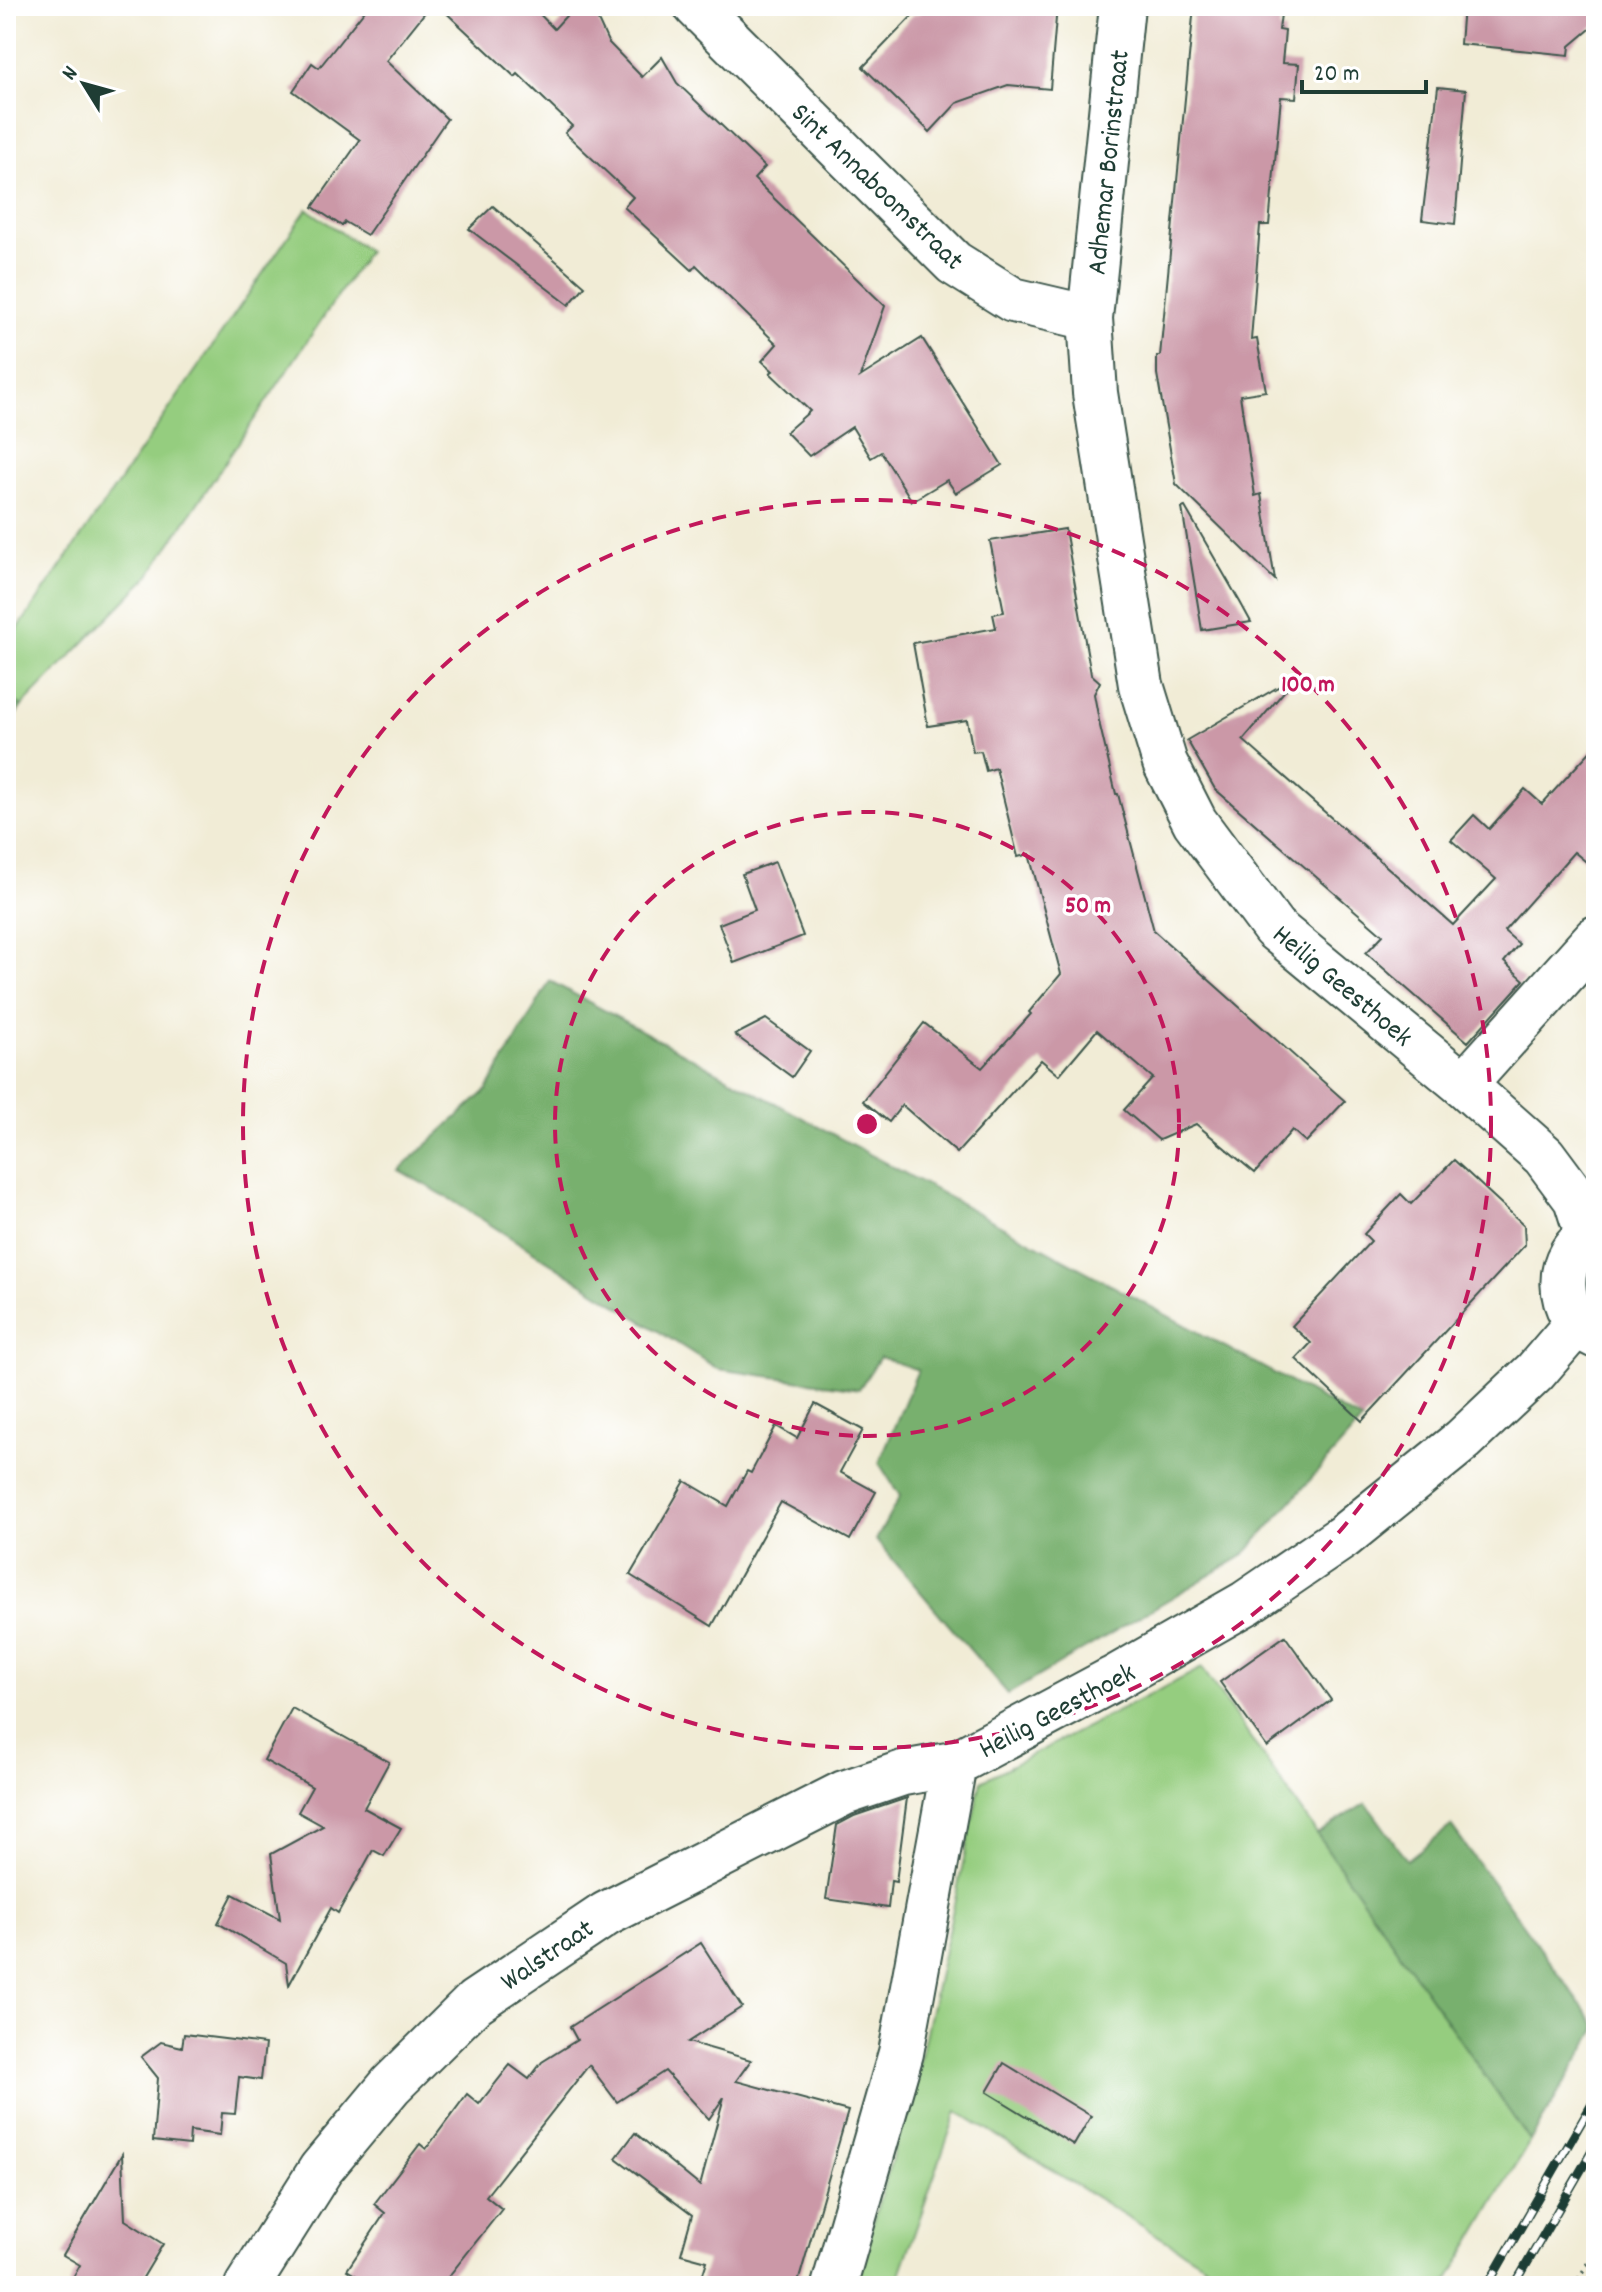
<svg xmlns="http://www.w3.org/2000/svg" width="1602" height="2292" viewBox="0 0 1602 2292" font-family="Dekko,sans-serif">
<style>
.green{fill:#95cd7f;stroke:#5a855a;stroke-width:2}
.forest{fill:#78b06e;stroke:#4c7651;stroke-width:2}
.building{fill:#cb98a7}
.lines{fill:none;stroke-linecap:round;stroke-linejoin:round}
.minor-casing{stroke:#3e574c;stroke-width:48}
.path{stroke:#3e574c;stroke-width:5;stroke-dasharray:2 6;stroke-linecap:butt}
.minor{stroke:#fff;stroke-width:44}
.rail-casing{stroke:#1f3d34;stroke-width:9}
.rail{stroke:#fff;stroke-width:6;stroke-dasharray:18;stroke-linecap:butt}
.ring{fill:none;stroke:#c2185b;stroke-width:4;stroke-dasharray:14 10}
.labels{text-anchor:middle;stroke-width:7;stroke-linejoin:round;paint-order:stroke}
.street-label{font-size:28px;fill:#1f3d34;stroke:#fff}
.centre{fill:#c2185b;stroke:#fff;stroke-width:4}
.ring-label{font-size:24px;text-anchor:middle;font-weight:bold;fill:#c2185b;stroke:#fff;stroke-width:7;stroke-linejoin:round;paint-order:stroke}
</style>
<rect width="100%" height="100%" fill="#fff"/>
<filter id="ink" filterUnits="userSpaceOnUse"><feTurbulence type="fractalNoise" baseFrequency=".0125" numOctaves="2"/><feDisplacementMap in="SourceGraphic" scale="16" xChannelSelector="R" yChannelSelector="G"/><feConvolveMatrix kernelMatrix="1 2 1 2 8 2 1 2 1" color-interpolation-filters="sRGB"/></filter>
<filter id="wash" filterUnits="userSpaceOnUse"><feTurbulence type="fractalNoise" baseFrequency=".006" numOctaves="4" result="noise"/><feDisplacementMap in="SourceGraphic" scale="32" xChannelSelector="R" yChannelSelector="G"/><feGaussianBlur stdDeviation="1.8" result="paint"/><feColorMatrix in="noise" values="0 0 0 0 0 0 0 0 0 0 0 0 0 0 0 0 0 1.4 0 .05"/><feComposite in="paint" operator="in"/></filter>
<g filter="url(#wash)">
<rect width="100%" height="100%" fill="#f1ecd6"/>
<!-- green -->
<g class="green">
<polygon points="307,209 368,251 147,578 22,706 6,695 6,646"/>
<polygon points="1202,1668 1530,2141 1445,2286 1239,2286 957,2111 896,2286 853,2286 914,2087 981,1781"/>
</g>
<!-- forest -->
<g class="forest">
<polygon points="6,695 22,706 6,729"/>
<polygon points="550,981 1362,1421 1244,1555 1008,1694 876,1540 900,1496 879,1463 918,1370 880,1357 859,1389 718,1369 450,1199 399,1170 487,1090"/>
<polygon points="1366,1803 1407,1860 1451,1826 1596,2025 1596,2030 1530,2141 1317,1834"/>
</g>
<g id="blocks">
<!-- building -->
<g class="building">
<polygon points="368,6 430,6 386,61 447,119 367,235 345,222 342,226 313,207 360,140 293,91 312,63 319,68"/>
<polygon points="439,6 532,6 554,29 575,6 582,6 598,20 608,42 642,77 662,57 677,83 765,167 754,179 885,306 860,377 922,338 1002,465 956,493 947,480 912,501 881,452 871,458 852,427 809,456 786,432 810,411 770,373 773,371 762,361 777,344 696,265 692,270 624,207 633,197 565,133 572,126 518,74 515,77"/>
<polygon points="938,6 1057,6 1050,89 1008,85 957,103 930,132 863,67 913,15"/>
<polygon points="1194,6 1282,6 1279,30 1285,31 1282,63 1299,64 1296,98 1281,97 1269,225 1260,225 1251,340 1257,339 1266,391 1240,395 1255,496 1261,494 1275,580 1176,484 1157,374 1157,356 1160,356"/>
<polygon points="1463,6 1596,6 1596,24 1570,46 1569,55 1460,44"/>
<polygon points="1438,87 1466,90 1455,224 1422,220"/>
<polygon points="493,206 585,286 569,305 469,229"/>
<polygon points="1185,507 1240,602 1251,622 1202,630 1182,508"/>
<polygon points="1065,529 1091,674 1100,682 1094,694 1100,726 1116,794 1118,794 1154,931 1345,1101 1306,1142 1292,1130 1255,1173 1196,1124 1159,1140 1124,1110 1153,1078 1097,1030 1059,1075 1041,1060 957,1153 902,1105 889,1122 863,1101 924,1023 982,1068 1031,1014 1029,1012 1061,974 1029,854 1018,857 996,768 986,771 981,751 973,752 967,720 928,726 913,643 996,628 993,614 1004,612 990,541"/>
<polygon points="1285,683 1288,687 1243,740 1453,925 1496,879 1451,840 1474,815 1489,829 1525,789 1542,804 1596,745 1596,870 1574,852 1504,931 1519,944 1504,962 1524,980 1468,1042 1366,953 1383,935 1215,789 1187,740"/>
<polygon points="775,862 803,936 734,963 719,924 755,910 742,874"/>
<polygon points="766,1019 810,1051 792,1077 735,1035"/>
<polygon points="1454,1160 1524,1225 1525,1245 1362,1421 1296,1359 1311,1343 1292,1326 1371,1241 1364,1234 1401,1194 1411,1204"/>
<polygon points="815,1404 863,1430 840,1472 876,1492 850,1540 781,1502 712,1626 630,1575 685,1481 728,1506 747,1471 751,1473 776,1426 797,1438"/>
<polygon points="1285,1636 1331,1700 1267,1747 1220,1682"/>
<polygon points="292,1708 389,1762 364,1808 401,1828 384,1856 373,1850 338,1913 331,1908 289,1985 286,1963 218,1923 233,1894 280,1919 271,1854 323,1826 298,1812 312,1787 264,1760"/>
<polygon points="907,1798 896,1882 891,1881 888,1908 826,1899 837,1825 854,1816"/>
<polygon points="701,1943 742,2007 688,2042 751,2060 736,2081 848,2111 797,2286 699,2286 707,2261 681,2254 692,2215 616,2158 635,2133 700,2186 724,2097 709,2119 665,2071 617,2102 589,2065 486,2196 502,2209 441,2286 373,2286 347,2270 385,2213 374,2204 420,2144 426,2149 467,2094 479,2104 510,2065 529,2079 542,2062 577,2040 570,2027"/>
<polygon points="184,2034 265,2044 261,2080 239,2077 235,2114 222,2113 220,2135 190,2131 189,2145 153,2141 158,2078 141,2057 161,2042 182,2047"/>
<polygon points="1004,2063 1091,2116 1074,2145 987,2092"/>
<polygon points="122,2154 125,2220 163,2244 138,2286 68,2286 80,2265 63,2255"/>
</g>
</g>
</g>
<g filter="url(#ink)">
<use href="#blocks" fill-opacity="0" stroke="#3e574c" stroke-width="2"/>
<g class="lines">
<!-- minor casing -->
<g class="minor-casing">
<g id="minor">
<polyline points="696,6 954,263 1013,300 1090,318"/>
<polyline points="1122,6 1090,318 1095,393 1141,685 1165,763 1195,822 1274,928 1464,1085 1544,1156 1576,1199 1588,1237"/>
<polyline points="1464,1085 1596,938"/>
<path d="M1596,1233C1551,1251 1554,1317 1596,1336"/>
<polyline points="247,2286 321,2169 391,2085 475,2002 606,1914 844,1793 903,1773 954,1764 1113,1679 1246,1603 1343,1537 1463,1440 1535,1372 1577,1323"/>
<polyline points="834,2286 901,2053 954,1764"/>
</g>
</g>
<!-- path -->
<polyline class="path" points="1575,2286 1596,2250"/>
<!-- minor -->
<use href="#minor" class="minor"/>
<!-- rail casing -->
<g class="rail-casing">
<g id="rail">
<polyline points="1487,2286 1596,2097"/>
<polyline points="1514,2286 1596,2144"/>
</g>
</g>
<!-- rail -->
<use href="#rail" class="rail"/>
</g>
</g>
<!-- distance rings -->
<g class="ring">
<circle cx="867" cy="1124" r="312"/>
<circle cx="867" cy="1124" r="624"/>
</g>
<g class="labels">
<!-- street labels -->
<g class="street-label">
<text transform="translate(1106 162) rotate(-84)" y="10">Adhemar Borinstraat</text>
<text transform="translate(879 185) rotate(44)" y="10">Sint Annaboomstraat</text>
<text transform="translate(1344 984) rotate(40)" y="10">Heilig Geesthoek</text>
<text transform="translate(1056 1709) rotate(-28)" y="10">Heilig Geesthoek</text>
<text transform="translate(546 1953) rotate(-34)" y="10">Walstraat</text>
</g>
</g>
<circle cx="867" cy="1124" r="12" class="centre"/>
<g class="ring-label">
<text x="1308" y="691">100 m</text>
<text x="1088" y="912">50 m</text>
</g>
<!-- margin -->
<rect width="1602" height="2292" fill="none" stroke="#fff" stroke-width="32"/>
<!-- north arrow -->
<g transform="translate(84 84) rotate(307)" stroke="#ffffff" stroke-width="6" paint-order="stroke">
<path d="M0-6L14 30L0 20L-14 30Z" fill="#1f3d34"/>
<text y="-12" font-size="22" font-weight="bold" text-anchor="middle" fill="#1f3d34">N</text>
</g>
<!-- scale -->
<path d="M1302 80v12h124v-12" fill="none" stroke="#1f3d34" stroke-width="4"/>
<text x="1314" y="80" font-size="24" fill="#1f3d34" stroke="#ffffff" stroke-width="6" paint-order="stroke">20 m</text>
</svg>
